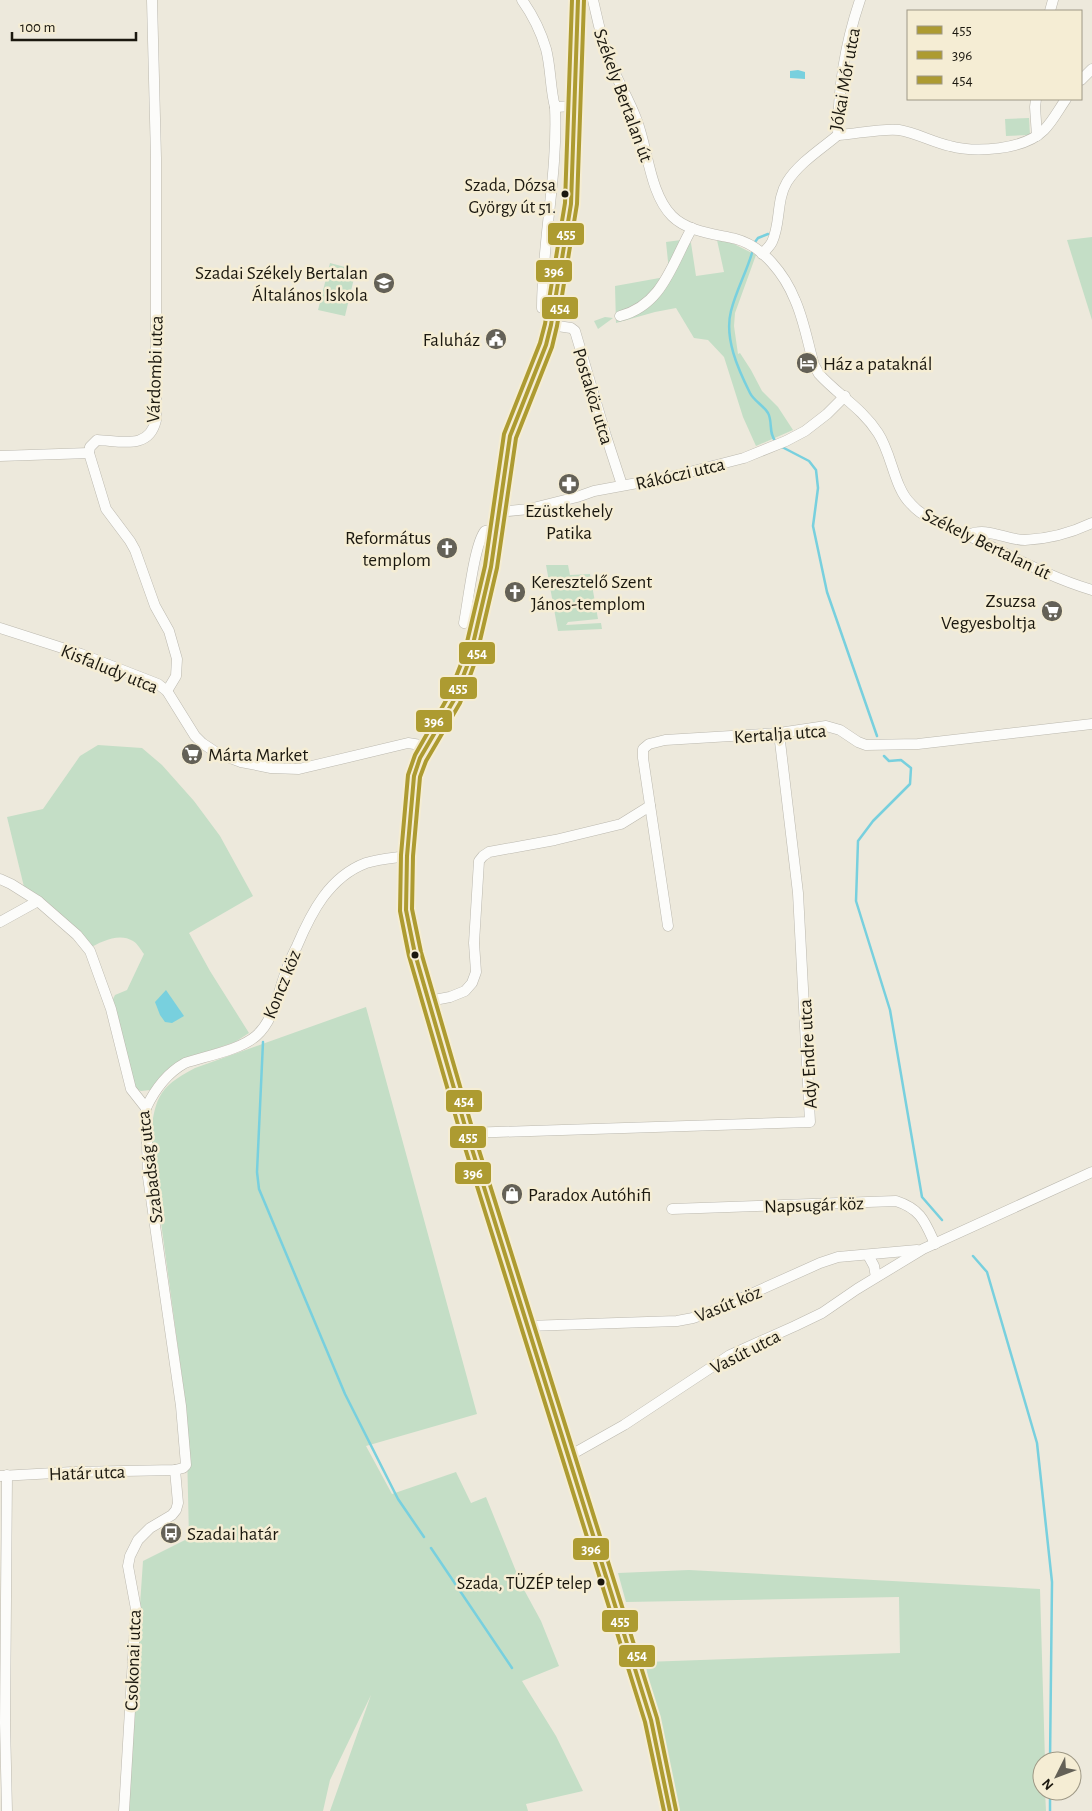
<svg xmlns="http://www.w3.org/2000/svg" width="1092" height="1811" viewBox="0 0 1092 1811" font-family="'Alegreya Sans',sans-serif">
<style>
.green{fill:#c4dec6}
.water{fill:#78d0de}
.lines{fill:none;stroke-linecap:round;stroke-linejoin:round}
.stream{stroke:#78d0de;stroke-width:2.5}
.minor-casing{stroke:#bbb8ae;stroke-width:11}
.major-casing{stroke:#bbb8ae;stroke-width:14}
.minor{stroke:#fcfcfa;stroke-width:10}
.major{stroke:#fcfcfa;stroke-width:12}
.bus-1-casing{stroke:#f5edd4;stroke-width:8}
.bus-2-casing{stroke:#f5edd4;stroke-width:8}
.bus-3-casing{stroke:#f5edd4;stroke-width:8}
.bus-1{stroke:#ad9b31;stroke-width:4}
.bus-2{stroke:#ad9b31;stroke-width:4}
.bus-3{stroke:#ad9b31;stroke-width:4}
.bus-dot{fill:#1b180f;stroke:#f5edd4;stroke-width:2}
.labels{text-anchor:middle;stroke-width:5;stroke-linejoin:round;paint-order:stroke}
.bus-label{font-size:18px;fill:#1b180f;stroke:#f5edd4;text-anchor:end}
.street-label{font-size:19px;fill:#1b180f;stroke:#f5edd4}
.poi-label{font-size:19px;fill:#1b180f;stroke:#f5edd4;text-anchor:start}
.line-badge{stroke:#f5edd4;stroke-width:2}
.badge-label{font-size:14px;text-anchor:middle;font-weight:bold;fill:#fff}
</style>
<rect width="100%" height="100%" fill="#ede9dc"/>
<!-- green -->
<g class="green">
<polygon points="1029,118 1030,135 1006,136 1005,119"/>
<polygon points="1092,237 1092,320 1067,240"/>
<polygon points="681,240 691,243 696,276 724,272 717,240 732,243 756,255 735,313 734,326 738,354 740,353 751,370 762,391 778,407 793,430 756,446 743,417 724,357 708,340 694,338 676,308 655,312 616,323 615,286 665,277 669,271 666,242"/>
<polygon points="330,263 356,270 345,316 318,310"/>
<polygon points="605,317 613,318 598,329 594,321"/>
<polygon points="546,565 568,565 570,575 590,574 598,619 568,622 566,625 601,623 602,629 558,631"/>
<path d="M98,745L142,748L162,765L194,801L220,836L253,896L189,933L210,971L249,1033L235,1042L188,1058L150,1090L141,1091L136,1089L113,999L115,995L127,990L144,954C141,950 137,943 133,941C119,932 101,942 89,948L26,895L7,817L43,809L80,756Z"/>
<path d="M366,1007L477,1414L366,1446L392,1494L456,1472L471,1503L486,1497L522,1586L541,1621L559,1666L522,1681L556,1736L583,1791L526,1804L528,1811H330L371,1695L330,1780L323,1811H126L143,1561L189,1538L186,1407L150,1141C155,1100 156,1088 195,1068Z"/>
<polygon points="689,1570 1040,1589 1045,1761 1042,1761 1042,1791 1045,1791 1046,1811 675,1811 645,1662 900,1653 899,1597 626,1602 618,1573"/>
</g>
<!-- water -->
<g class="water">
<polygon points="798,70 805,72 805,79 790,78 790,71"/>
<polygon points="166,990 184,1016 172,1023 165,1022 160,1015 155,1002"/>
</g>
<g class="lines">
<!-- stream -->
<g class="stream">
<polyline points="755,242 758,238 768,234"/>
<path d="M752,253C746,273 736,291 731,311C724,338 738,369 750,393C754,401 763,405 768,413C773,422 768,433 776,442"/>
<polyline points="782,447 809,461 816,470 818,488 813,526 827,592 877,736"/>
<polyline points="884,756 889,761 901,760 911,768 910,784 873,821 858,841 856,901 890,1010 922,1197 942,1220"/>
<polyline points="263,1042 257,1172 259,1189 345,1394 398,1499 424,1537"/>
<polyline points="973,1256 987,1272 1037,1443 1052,1582 1050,1761"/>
<polyline points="431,1548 512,1668"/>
<polyline points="1050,1811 1050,1791"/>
</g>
<!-- minor casing -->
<g class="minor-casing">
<g id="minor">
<path d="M152,0L156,158V420C149,450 122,441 97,440L90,447L89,453L106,509L130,541L135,550L155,606L169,631L177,659L176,676L167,691"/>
<path d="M522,0C532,14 541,32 546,49C551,68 550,88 555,107L574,106"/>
<path d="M593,0C598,21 602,43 610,62C618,82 630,101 637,121C648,150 650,194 672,216C688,232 715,234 736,239C763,246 785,275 795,300C804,320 808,344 814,365L819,374C838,395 862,408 878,433C892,454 894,488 911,504C925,520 948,526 967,535C1008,554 1048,577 1092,590"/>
<polyline points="1050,11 1053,0"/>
<polyline points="1081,80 1092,69"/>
<polyline points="1036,99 1035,107 1037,136"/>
<path d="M838,135C855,134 883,128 899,130C917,133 932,142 950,146C976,153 1024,150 1044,130C1053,121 1059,109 1066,99"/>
<path d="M762,254C766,250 770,246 772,242C781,223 776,200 787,182C799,163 821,149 838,135C838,88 845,44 860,0"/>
<path d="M554,310L542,308C542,241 558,175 555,107"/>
<path d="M620,316C663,305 672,263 692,228"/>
<polyline points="551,325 571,328 575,331 606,436 622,485"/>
<polyline points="0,456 89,453"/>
<polyline points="499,512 529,509 577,497 594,491 670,477 744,458 786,441 805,431 827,414 845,396"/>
<path d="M968,535C987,526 1005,540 1025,540C1048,539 1071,533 1092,523"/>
<path d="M464,623C468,603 474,545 485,531L497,528"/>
<polyline points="0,628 81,654 158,684 167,691 195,736 202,743 217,753 241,762 271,768 299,769 408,743 427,746"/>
<polyline points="0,879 11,884 38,901 77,935 90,951 111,1009 131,1089 146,1108 148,1177 181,1406 186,1465 183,1468 175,1470 73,1472 0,1476"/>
<polyline points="0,922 38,901"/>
<polyline points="668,926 643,758 643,749 649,744 665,740 779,733 826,726 840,730 858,742 866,745 918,744 1092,724"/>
<polyline points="429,1001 450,997 465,991 472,983 476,972 474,943 479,861 483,856 489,852 555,840 621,824 650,806"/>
<path d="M146,1108C155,1089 167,1073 185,1063C206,1056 240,1050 256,1036C273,1021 277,997 284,977C287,967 292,956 297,946C311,913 329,877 366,863C379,859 394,858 407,856"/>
<polyline points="467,1133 810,1122 798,893 779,733"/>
<path d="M672,1209L896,1201C921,1209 925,1222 935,1244"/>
<polyline points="868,1255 874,1266 876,1277"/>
<polyline points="527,1326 677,1321 693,1318 711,1312 820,1263 838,1257 917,1250"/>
<polyline points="569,1456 624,1425 730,1355 795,1326 822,1313 857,1289 923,1249 1092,1172"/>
<polyline points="7,1475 5,1723 7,1811"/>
<polyline points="124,1811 136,1609 128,1566 130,1556 138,1540 150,1528 172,1515 176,1510 178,1503 175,1470"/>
</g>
</g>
<!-- major casing -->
<g class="major-casing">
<polyline id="major" points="578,0 571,204 551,325 546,345 523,400 510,436 491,567 469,661 454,700 420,758 414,776 407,856 406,910 415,954 467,1133 651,1720 670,1811"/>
</g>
<!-- minor -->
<use href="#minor" class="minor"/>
<!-- major -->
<use href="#major" class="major"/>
<!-- bus-1 casing -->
<g class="bus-1-casing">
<polyline id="bus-1" points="578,0 571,204 551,325 546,345 510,436 491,567 469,661 454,700 420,758 414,776 407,856 406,910 415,954 467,1133 651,1720 670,1811"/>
</g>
<!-- bus-2 casing -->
<g class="bus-2-casing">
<polyline id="bus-2" points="572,0 565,203 545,324 540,343 504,434 485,566 463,659 448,697 415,755 408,775 401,855 400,911 409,956 461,1135 645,1722 664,1811"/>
</g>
<!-- bus-3 casing -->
<g class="bus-3-casing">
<polyline id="bus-3" points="584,0 577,204 557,326 552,347 516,438 497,568 475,662 460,703 426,761 420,777 413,856 412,909 421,952 473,1131 657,1718 676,1810"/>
</g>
<!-- bus-1 -->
<use href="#bus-1" class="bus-1"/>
<!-- bus-2 -->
<use href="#bus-2" class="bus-2"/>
<!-- bus-3 -->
<use href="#bus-3" class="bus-3"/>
</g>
<!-- icons -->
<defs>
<g id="school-disc" transform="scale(1.125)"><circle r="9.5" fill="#646157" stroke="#f5edd4"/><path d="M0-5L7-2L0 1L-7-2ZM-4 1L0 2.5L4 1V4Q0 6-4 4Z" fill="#fff"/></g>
<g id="civic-disc" transform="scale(1.125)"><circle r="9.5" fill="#646157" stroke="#f5edd4"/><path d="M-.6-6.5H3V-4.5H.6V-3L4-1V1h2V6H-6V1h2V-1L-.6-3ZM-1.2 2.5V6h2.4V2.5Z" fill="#fff"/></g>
<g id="hotel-disc" transform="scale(1.125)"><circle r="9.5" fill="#646157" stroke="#f5edd4"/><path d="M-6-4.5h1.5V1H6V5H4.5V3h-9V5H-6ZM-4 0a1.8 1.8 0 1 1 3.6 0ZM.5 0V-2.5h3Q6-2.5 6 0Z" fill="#fff"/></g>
<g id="pharmacy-disc" transform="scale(1.125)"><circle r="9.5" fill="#646157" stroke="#f5edd4"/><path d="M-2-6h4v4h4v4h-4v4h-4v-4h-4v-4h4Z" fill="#fff"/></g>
<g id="church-disc" transform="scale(1.125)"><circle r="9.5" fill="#646157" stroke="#f5edd4"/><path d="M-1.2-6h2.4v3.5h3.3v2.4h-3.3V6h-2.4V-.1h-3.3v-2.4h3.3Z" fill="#fff"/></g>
<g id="supermarket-disc" transform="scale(1.125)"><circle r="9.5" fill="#646157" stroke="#f5edd4"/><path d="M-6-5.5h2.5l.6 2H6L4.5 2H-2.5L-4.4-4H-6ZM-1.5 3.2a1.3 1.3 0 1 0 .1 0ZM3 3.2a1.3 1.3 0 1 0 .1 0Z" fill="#fff"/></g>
<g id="shop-disc" transform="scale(1.125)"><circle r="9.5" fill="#646157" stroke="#f5edd4"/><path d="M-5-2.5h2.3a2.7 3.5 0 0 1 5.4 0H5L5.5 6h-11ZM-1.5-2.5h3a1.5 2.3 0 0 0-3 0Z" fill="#fff"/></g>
<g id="bus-disc" transform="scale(1.125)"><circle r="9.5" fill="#646157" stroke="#f5edd4"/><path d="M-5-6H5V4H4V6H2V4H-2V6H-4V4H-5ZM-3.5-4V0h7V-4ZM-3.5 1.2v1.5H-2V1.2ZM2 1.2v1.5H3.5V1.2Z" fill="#fff"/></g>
</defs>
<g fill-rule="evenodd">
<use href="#school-disc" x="384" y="283"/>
<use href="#civic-disc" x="496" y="339"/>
<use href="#hotel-disc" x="807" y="363"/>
<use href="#pharmacy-disc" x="569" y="484"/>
<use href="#church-disc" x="447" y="548"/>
<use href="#church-disc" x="515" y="592"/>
<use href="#supermarket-disc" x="1052" y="611"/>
<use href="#supermarket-disc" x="192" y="754"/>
<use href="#shop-disc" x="512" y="1194"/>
<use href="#bus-disc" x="171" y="1533"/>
</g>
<!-- markers -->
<g class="bus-dot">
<circle cx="565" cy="194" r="4.5"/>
<circle cx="415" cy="955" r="4.5"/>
<circle cx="601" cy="1582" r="4.5"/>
</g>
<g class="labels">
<!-- bus labels -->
<g class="bus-label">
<text x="556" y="191">Szada, Dózsa<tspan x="556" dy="22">György út 51.</tspan></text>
<text x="592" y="1589">Szada, TÜZÉP telep</text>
</g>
<!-- street labels -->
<g class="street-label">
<text transform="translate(844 79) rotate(-80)" y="7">Jókai Mór utca</text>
<text transform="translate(624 95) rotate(70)" y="7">Székely Bertalan út</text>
<text transform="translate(154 369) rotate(-88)" y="7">Várdombi utca</text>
<text transform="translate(594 396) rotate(73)" y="7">Postaköz utca</text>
<text transform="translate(680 473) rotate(-13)" y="7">Rákóczi utca</text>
<text transform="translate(987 543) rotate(26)" y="7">Székely Bertalan út</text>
<text transform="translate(110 668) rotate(22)" y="7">Kisfaludy utca</text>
<text transform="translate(780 733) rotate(-4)" y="7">Kertalja utca</text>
<text transform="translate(281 984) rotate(-68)" y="7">Koncz köz</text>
<text transform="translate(807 1054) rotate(-93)" y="7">Ady Endre utca</text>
<text transform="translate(149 1167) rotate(-97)" y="7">Szabadság utca</text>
<text transform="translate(814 1204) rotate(-2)" y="7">Napsugár köz</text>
<text transform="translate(728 1303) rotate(-22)" y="7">Vasút köz</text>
<text transform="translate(745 1351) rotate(-27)" y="7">Vasút utca</text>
<text transform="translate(87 1472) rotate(-2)" y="7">Határ utca</text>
<text transform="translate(132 1660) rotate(-88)" y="7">Csokonai utca</text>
</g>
<!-- poi labels -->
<g class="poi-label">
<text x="368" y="279" text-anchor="end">Szadai Székely Bertalan<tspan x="368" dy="22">Általános Iskola</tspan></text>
<text x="480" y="346" text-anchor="end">Faluház</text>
<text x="823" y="370">Ház a pataknál</text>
<text x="569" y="517" text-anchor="middle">Ezüstkehely<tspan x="569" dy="22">Patika</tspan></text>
<text x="431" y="544" text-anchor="end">Református<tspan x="431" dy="22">templom</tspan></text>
<text x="531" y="588">Keresztelő Szent<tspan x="531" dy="22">János-templom</tspan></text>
<text x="1036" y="607" text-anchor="end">Zsuzsa<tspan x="1036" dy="22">Vegyesboltja</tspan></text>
<text x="208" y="761">Márta Market</text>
<text x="528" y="1201">Paradox Autóhifi</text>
<text x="187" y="1540">Szadai határ</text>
</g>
</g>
<g class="line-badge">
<rect x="547" y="222" width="38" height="24" rx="5" fill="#ad9b31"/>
<rect x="535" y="259" width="38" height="24" rx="5" fill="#ad9b31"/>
<rect x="541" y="296" width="38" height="24" rx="5" fill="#ad9b31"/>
<rect x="458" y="641" width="38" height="24" rx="5" fill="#ad9b31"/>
<rect x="439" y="676" width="39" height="24" rx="5" fill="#ad9b31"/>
<rect x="415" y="709" width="38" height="24" rx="5" fill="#ad9b31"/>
<rect x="445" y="1089" width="38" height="24" rx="5" fill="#ad9b31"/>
<rect x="449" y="1125" width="38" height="24" rx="5" fill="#ad9b31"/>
<rect x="454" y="1161" width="38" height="24" rx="5" fill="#ad9b31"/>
<rect x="572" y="1537" width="38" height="24" rx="5" fill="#ad9b31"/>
<rect x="601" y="1609" width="38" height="24" rx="5" fill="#ad9b31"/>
<rect x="618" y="1644" width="38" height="24" rx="5" fill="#ad9b31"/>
</g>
<g class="badge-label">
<text x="566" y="239">455</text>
<text x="554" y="276">396</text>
<text x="560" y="313">454</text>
<text x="477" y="658">454</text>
<text x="458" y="693">455</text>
<text x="434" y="726">396</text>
<text x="464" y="1106">454</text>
<text x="468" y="1142">455</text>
<text x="473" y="1178">396</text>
<text x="591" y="1554">396</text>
<text x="620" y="1626">455</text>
<text x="637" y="1660">454</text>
</g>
<!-- legend -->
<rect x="907" y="10" width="175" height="90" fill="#f5edd4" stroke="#9e9885"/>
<rect x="917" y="26" width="25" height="8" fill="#ad9b31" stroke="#9e9885"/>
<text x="952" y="35" font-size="15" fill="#1b180f">455</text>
<rect x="917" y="51" width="25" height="8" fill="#ad9b31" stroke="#9e9885"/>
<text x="952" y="60" font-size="15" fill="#1b180f">396</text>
<rect x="917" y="76" width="25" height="8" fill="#ad9b31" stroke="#9e9885"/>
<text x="952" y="85" font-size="15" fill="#1b180f">454</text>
<!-- north arrow -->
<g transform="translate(1057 1776) rotate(228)"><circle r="24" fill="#f5edd4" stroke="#9e9885"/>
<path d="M0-4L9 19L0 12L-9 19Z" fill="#646157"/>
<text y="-8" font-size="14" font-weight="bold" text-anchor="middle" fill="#1b180f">N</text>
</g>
<!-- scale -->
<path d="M12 32v8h124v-8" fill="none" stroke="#1b180f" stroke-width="2.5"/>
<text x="20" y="32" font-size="15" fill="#1b180f" stroke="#f5edd4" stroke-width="4" paint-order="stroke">100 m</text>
</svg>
